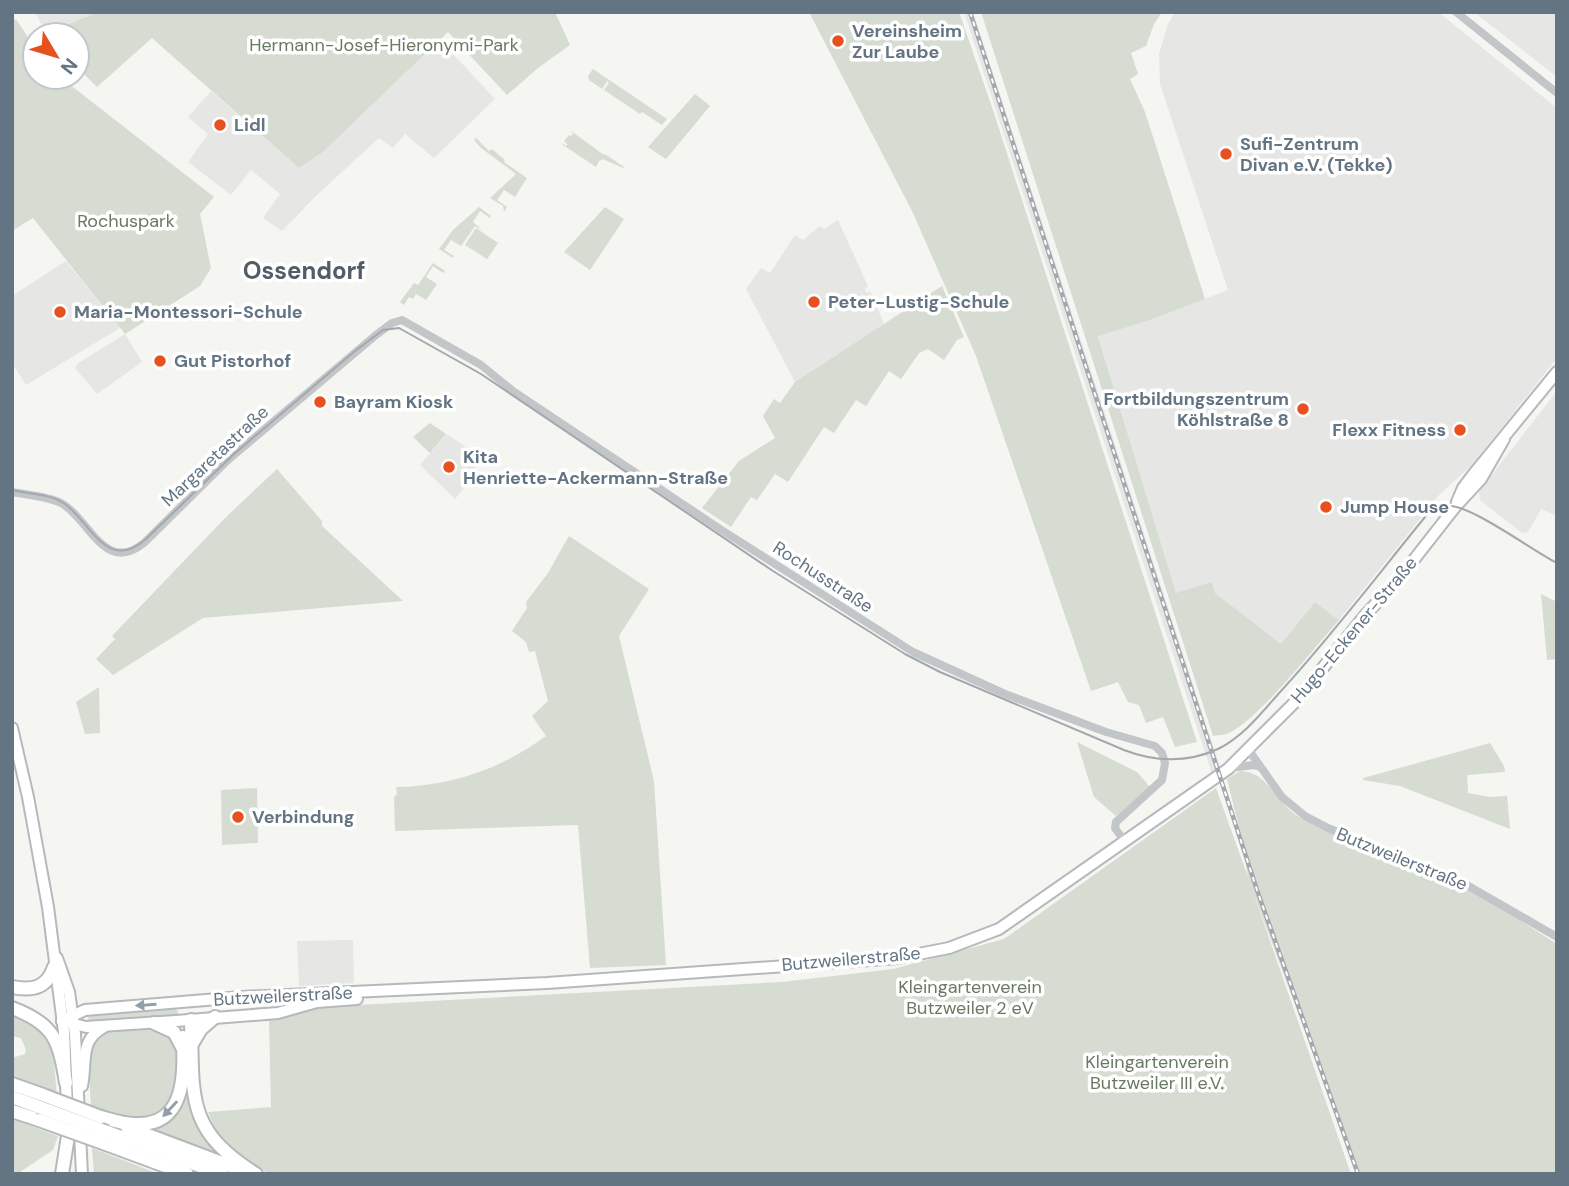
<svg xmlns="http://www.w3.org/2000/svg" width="1569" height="1186" viewBox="0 0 1569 1186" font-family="'DM Sans',sans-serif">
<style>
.built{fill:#e6e7e5}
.green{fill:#d6dcd2}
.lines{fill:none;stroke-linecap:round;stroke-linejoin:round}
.major-casing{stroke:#b5b9bd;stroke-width:14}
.highway-casing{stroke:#b5b8bb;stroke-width:16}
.minor{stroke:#c2c6c9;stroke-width:8}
.major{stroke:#fff;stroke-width:10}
.highway{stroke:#fff;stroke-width:12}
.tram{stroke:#a2a8ae;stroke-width:2}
.rail-casing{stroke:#a2a8ae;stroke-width:4.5}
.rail{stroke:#fff;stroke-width:2;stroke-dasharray:5;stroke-linecap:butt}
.highway-bridge-casing{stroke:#b5b8bb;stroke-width:16;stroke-linecap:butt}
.highway-bridge{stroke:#fff;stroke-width:12}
.oneway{fill:#929ea8}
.poi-dot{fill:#e7511f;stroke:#fff;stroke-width:2.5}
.labels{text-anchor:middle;stroke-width:7;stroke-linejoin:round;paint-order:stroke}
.poi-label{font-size:18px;font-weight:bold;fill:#637483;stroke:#fff;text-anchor:start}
.park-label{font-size:18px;fill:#677a62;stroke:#fff}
.street-label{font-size:18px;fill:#637483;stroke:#fff}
.district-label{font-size:24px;font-weight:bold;fill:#515e68;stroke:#fff}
</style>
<rect width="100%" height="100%" fill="#f5f5f1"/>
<!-- built -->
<g class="built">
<polygon points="35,12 98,12 46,33"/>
<polygon points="964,12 973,12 1107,420 1221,770 1212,774"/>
<polygon points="1175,12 1438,12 1557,108 1557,358 1471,466 1440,494 1339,620 1315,602 1281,645 1215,593 1176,594 1098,335 1150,320 1228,290 1160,84 1159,54 1168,24"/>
<polygon points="1474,12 1557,12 1557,77"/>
<polygon points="440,40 495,99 434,158 405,134 393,148 379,138 318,194 282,231 263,218 280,194 251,170 231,195 188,162 208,134 188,117 211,91 299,168 323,152"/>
<polygon points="838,220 868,286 865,289 867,293 870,291 884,324 795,382 746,289 761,268 770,273 795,235 803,240 820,226 824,229"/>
<polygon points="66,261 120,328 26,385 12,363 12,296"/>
<polygon points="125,334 142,362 97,394 75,368 77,364"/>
<polygon points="1557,391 1557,516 1541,509 1528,532 1522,533 1480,500 1479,491"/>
<polygon points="447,434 479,456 473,463 478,471 455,499 420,465"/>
<polygon points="353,940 354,983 299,986 297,941"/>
</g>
<!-- green -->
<g class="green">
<polygon points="98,12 555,12 570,45 538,68 507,95 448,32 323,152 299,168 152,38 97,87 77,67 77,35 46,33"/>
<polygon points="809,12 959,12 993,110 1197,742 1175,747 1163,717 1146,723 1139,705 1128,702 1118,682 1091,691 976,356 912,211"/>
<path d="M981,12H1162L1154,24L1146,46L1131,53L1138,74L1130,79L1145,112L1205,299L1150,320L1098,336L1176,593L1212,582L1215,593L1281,644L1315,602L1339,620C1315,647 1258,720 1229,733C1224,735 1218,735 1213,736Z"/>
<polygon points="16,19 35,48 35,77 60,77 214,197 200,214 211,268 200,286 125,334 33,218 12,231 12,21"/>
<polygon points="593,69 667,119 662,125 642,112 640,114 604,90 609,83 607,81 602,89 589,80 588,76"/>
<polygon points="695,94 710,106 666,159 648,147"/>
<polygon points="571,131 604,155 605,154 624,167 623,168 603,159 599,161 596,167 560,143 567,146 567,144 564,141 569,135 571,136 573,134"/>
<polygon points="476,138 489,151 492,149 505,160 504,162 527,178 515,197 504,190 497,200 507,207 504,212 503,206 490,198 516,174 481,148 474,140"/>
<polygon points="479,207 491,216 490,218 480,211 473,222 482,230 475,226 461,246 451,240 444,250 454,256 453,258 439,249 453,230"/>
<polygon points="605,207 624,219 590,270 564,252"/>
<polygon points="476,228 498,243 487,259 465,245"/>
<polygon points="433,263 445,271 443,273 433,266 426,277 437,284 426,300 416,294 413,299 409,297 404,305 400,302 414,283 418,285"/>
<polygon points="942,286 964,337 957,340 944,360 928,349 919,353 901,379 889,371 866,406 856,400 834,433 824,427 788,482 775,474 757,500 751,497 731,527 702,508 739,461 775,438 763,416 774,399 780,403 795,382"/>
<polygon points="430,423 446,434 430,453 413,437"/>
<polygon points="277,469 322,521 322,526 403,601 203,618 113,675 96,659 115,639 112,636 227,516"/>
<path d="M569,536L649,589L619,636L654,781L666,965L590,968L578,825L395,831L394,797L397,794L396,787C452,786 501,769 546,736L532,716L548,701L535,651L529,652L526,642L512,631L527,608L526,602L548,573Z"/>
<polygon points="1541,594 1557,602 1557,659 1547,660"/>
<polygon points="99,687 100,733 85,734 76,702"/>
<polygon points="1077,742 1137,772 1150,787 1116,816 1094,797"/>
<polygon points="1490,743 1504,766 1505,772 1467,775 1468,793 1490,797 1507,796 1510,829 1400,786 1363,780 1363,778"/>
<path d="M1240,771C1269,771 1277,806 1301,818C1356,845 1414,866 1469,891C1500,905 1528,926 1557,944V1174H1358L1252,889L1351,1174H269L222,1145L208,1112L271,1107L269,1020L302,1008L782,982L893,969L1004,939L1216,788L1248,877L1241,836L1227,779Z"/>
<polygon points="257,788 258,843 222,845 221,790"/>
<polygon points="175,1008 178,1011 179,1017 89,1024 88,1014"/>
<polygon points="12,1012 32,1020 53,1051 57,1097 12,1080 12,1058 25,1054 26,1050 21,1038 12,1036"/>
<path d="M161,1028L178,1044L177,1095L158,1116L135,1121L91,1108C90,1092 89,1075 89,1059C90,1050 96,1046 95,1036L112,1029Z"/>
<polygon points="187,1081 191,1095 227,1160 142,1127 157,1123"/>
<polygon points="12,1119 58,1136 53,1150 17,1174 12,1174"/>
<polygon points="92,1148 159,1174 94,1174"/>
</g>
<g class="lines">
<!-- major casing -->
<g class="major-casing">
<g id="major">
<polyline points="1457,502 1463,488 1472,476 1557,372"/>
<polyline points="12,728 28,797 48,907 64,1032 67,1109"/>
<polyline points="57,958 69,992 75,1034 82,1174"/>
<polyline points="62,1021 85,1010 242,997 547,983 898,958 949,948 999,929 1228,769 1297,700 1367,613 1398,580 1456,506 1481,479 1504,439"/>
<polyline points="62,1021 86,1027 176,1021 278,1013 317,1002 357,999"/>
<path d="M82,1086C87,1062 79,1040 104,1027"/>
</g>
</g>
<!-- highway casing -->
<g class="highway-casing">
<g id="highway">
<path d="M12,987C33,991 47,988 54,967"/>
<path d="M12,1008C55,1024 59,1041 66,1083"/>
<path d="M191,1020C193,1096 185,1130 256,1174"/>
<polyline points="154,1023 174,1032 183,1049"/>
<polyline points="192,1044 201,1029 215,1017"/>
<polyline points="12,1084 43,1095"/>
<polyline points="12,1097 39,1107"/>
<polyline points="12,1111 39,1120"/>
<path d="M101,1117C112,1120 123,1124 134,1124C187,1127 184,1073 183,1037"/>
<polyline points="127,1127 241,1170"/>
<polyline points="107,1132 222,1174"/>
<polyline points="106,1144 187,1174"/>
<polyline points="62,1174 68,1136"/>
</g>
</g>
<!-- minor -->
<g class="minor">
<polyline points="1456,12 1557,93"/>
<path d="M12,492C27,495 47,496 61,503C90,519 104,575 144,543L228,460L376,335L392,323L402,320L481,365L513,391L723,531L913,652L1005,694L1106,732L1155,746L1162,753L1165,763L1162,780L1116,822L1115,828L1125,842"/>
<polyline points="1248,749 1282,797 1305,816 1328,828 1465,884 1557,937"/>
<polyline points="1230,768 1254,765 1260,767"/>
</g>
<!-- major -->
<use href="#major" class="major"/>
<!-- highway -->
<use href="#highway" class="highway"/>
<!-- tram -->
<path class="tram" d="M12,490C28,494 52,494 65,504C92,524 107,573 146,539L234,454L355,351L383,330L399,328L481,374L773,571L905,654L940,672L1124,750C1155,762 1187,763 1218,749C1244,736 1262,712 1281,691C1332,635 1377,576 1425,517C1432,511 1439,506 1449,506C1471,505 1533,551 1557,563"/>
<!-- rail casing -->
<g class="rail-casing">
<polyline id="rail" points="970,12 1257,890 1358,1174"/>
</g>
<!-- rail -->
<use href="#rail" class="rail"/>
<!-- highway-bridge casing -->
<g class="highway-bridge-casing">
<g id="highway-bridge">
<polyline points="43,1095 101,1117"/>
<polyline points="39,1107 107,1132"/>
<polyline points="39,1120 106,1144"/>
</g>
</g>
<!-- highway-bridge -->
<use href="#highway-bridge" class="highway-bridge"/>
</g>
<!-- one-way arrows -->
<defs><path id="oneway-solid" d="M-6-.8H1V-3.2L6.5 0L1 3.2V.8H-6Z" transform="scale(1.75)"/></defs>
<g class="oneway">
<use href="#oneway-solid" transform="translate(146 1005) rotate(176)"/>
<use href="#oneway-solid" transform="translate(170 1109) rotate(133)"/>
</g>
<!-- markers -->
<g class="poi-dot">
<circle cx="838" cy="41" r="7"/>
<circle cx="220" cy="125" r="7"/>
<circle cx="1226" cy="154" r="7"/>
<circle cx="814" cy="302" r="7"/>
<circle cx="60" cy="312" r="7"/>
<circle cx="160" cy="361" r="7"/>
<circle cx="320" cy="402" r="7"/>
<circle cx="1303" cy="409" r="7"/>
<circle cx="1460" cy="430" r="7"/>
<circle cx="449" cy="467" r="7"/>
<circle cx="1326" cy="507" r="7"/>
<circle cx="238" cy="817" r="7"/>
</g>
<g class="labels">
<!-- poi labels -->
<g class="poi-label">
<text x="852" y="37">Vereinsheim<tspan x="852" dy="21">Zur Laube</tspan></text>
<text x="234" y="131">Lidl</text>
<text x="1240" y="150">Sufi-Zentrum<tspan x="1240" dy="21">Divan e.V. (Tekke)</tspan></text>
<text x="828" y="308">Peter-Lustig-Schule</text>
<text x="74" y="318">Maria-Montessori-Schule</text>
<text x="174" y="367">Gut Pistorhof</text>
<text x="1289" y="405" text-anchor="end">Fortbildungszentrum<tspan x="1289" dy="21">Köhlstraße 8</tspan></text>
<text x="334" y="408">Bayram Kiosk</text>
<text x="1446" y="436" text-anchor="end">Flexx Fitness</text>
<text x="463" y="463">Kita<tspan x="463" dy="21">Henriette-Ackermann-Straße</tspan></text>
<text x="1340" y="513">Jump House</text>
<text x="252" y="823">Verbindung</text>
</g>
<!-- park labels -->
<g class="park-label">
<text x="384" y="51">Hermann-Josef-Hieronymi-Park</text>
<text x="126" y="227">Rochuspark</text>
<text x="970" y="993">Kleingartenverein<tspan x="970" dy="21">Butzweiler 2 eV</tspan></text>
<text x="1157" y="1068">Kleingartenverein<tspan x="1157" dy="21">Butzweiler III e.V.</tspan></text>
</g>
<!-- street labels -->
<g class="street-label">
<text transform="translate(215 456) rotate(-43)" y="6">Margaretastraße</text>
<text transform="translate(823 577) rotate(33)" y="6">Rochusstraße</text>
<text transform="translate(1354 630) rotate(-50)" y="6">Hugo-Eckener-Straße</text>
<text transform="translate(1402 859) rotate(22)" y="6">Butzweilerstraße</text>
<text transform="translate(851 959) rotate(-5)" y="6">Butzweilerstraße</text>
<text transform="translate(283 996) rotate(-3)" y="6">Butzweilerstraße</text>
</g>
<!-- district labels -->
<g class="district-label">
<text x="304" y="279">Ossendorf</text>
</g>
</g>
<!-- border -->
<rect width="1569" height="1186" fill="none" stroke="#637483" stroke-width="28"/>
<!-- north arrow -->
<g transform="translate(56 56) rotate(128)"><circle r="33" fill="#ffffff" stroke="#c1c7cd" stroke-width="2"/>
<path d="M0-5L12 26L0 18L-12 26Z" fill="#e7511f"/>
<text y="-10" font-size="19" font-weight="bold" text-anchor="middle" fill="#637483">N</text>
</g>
</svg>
